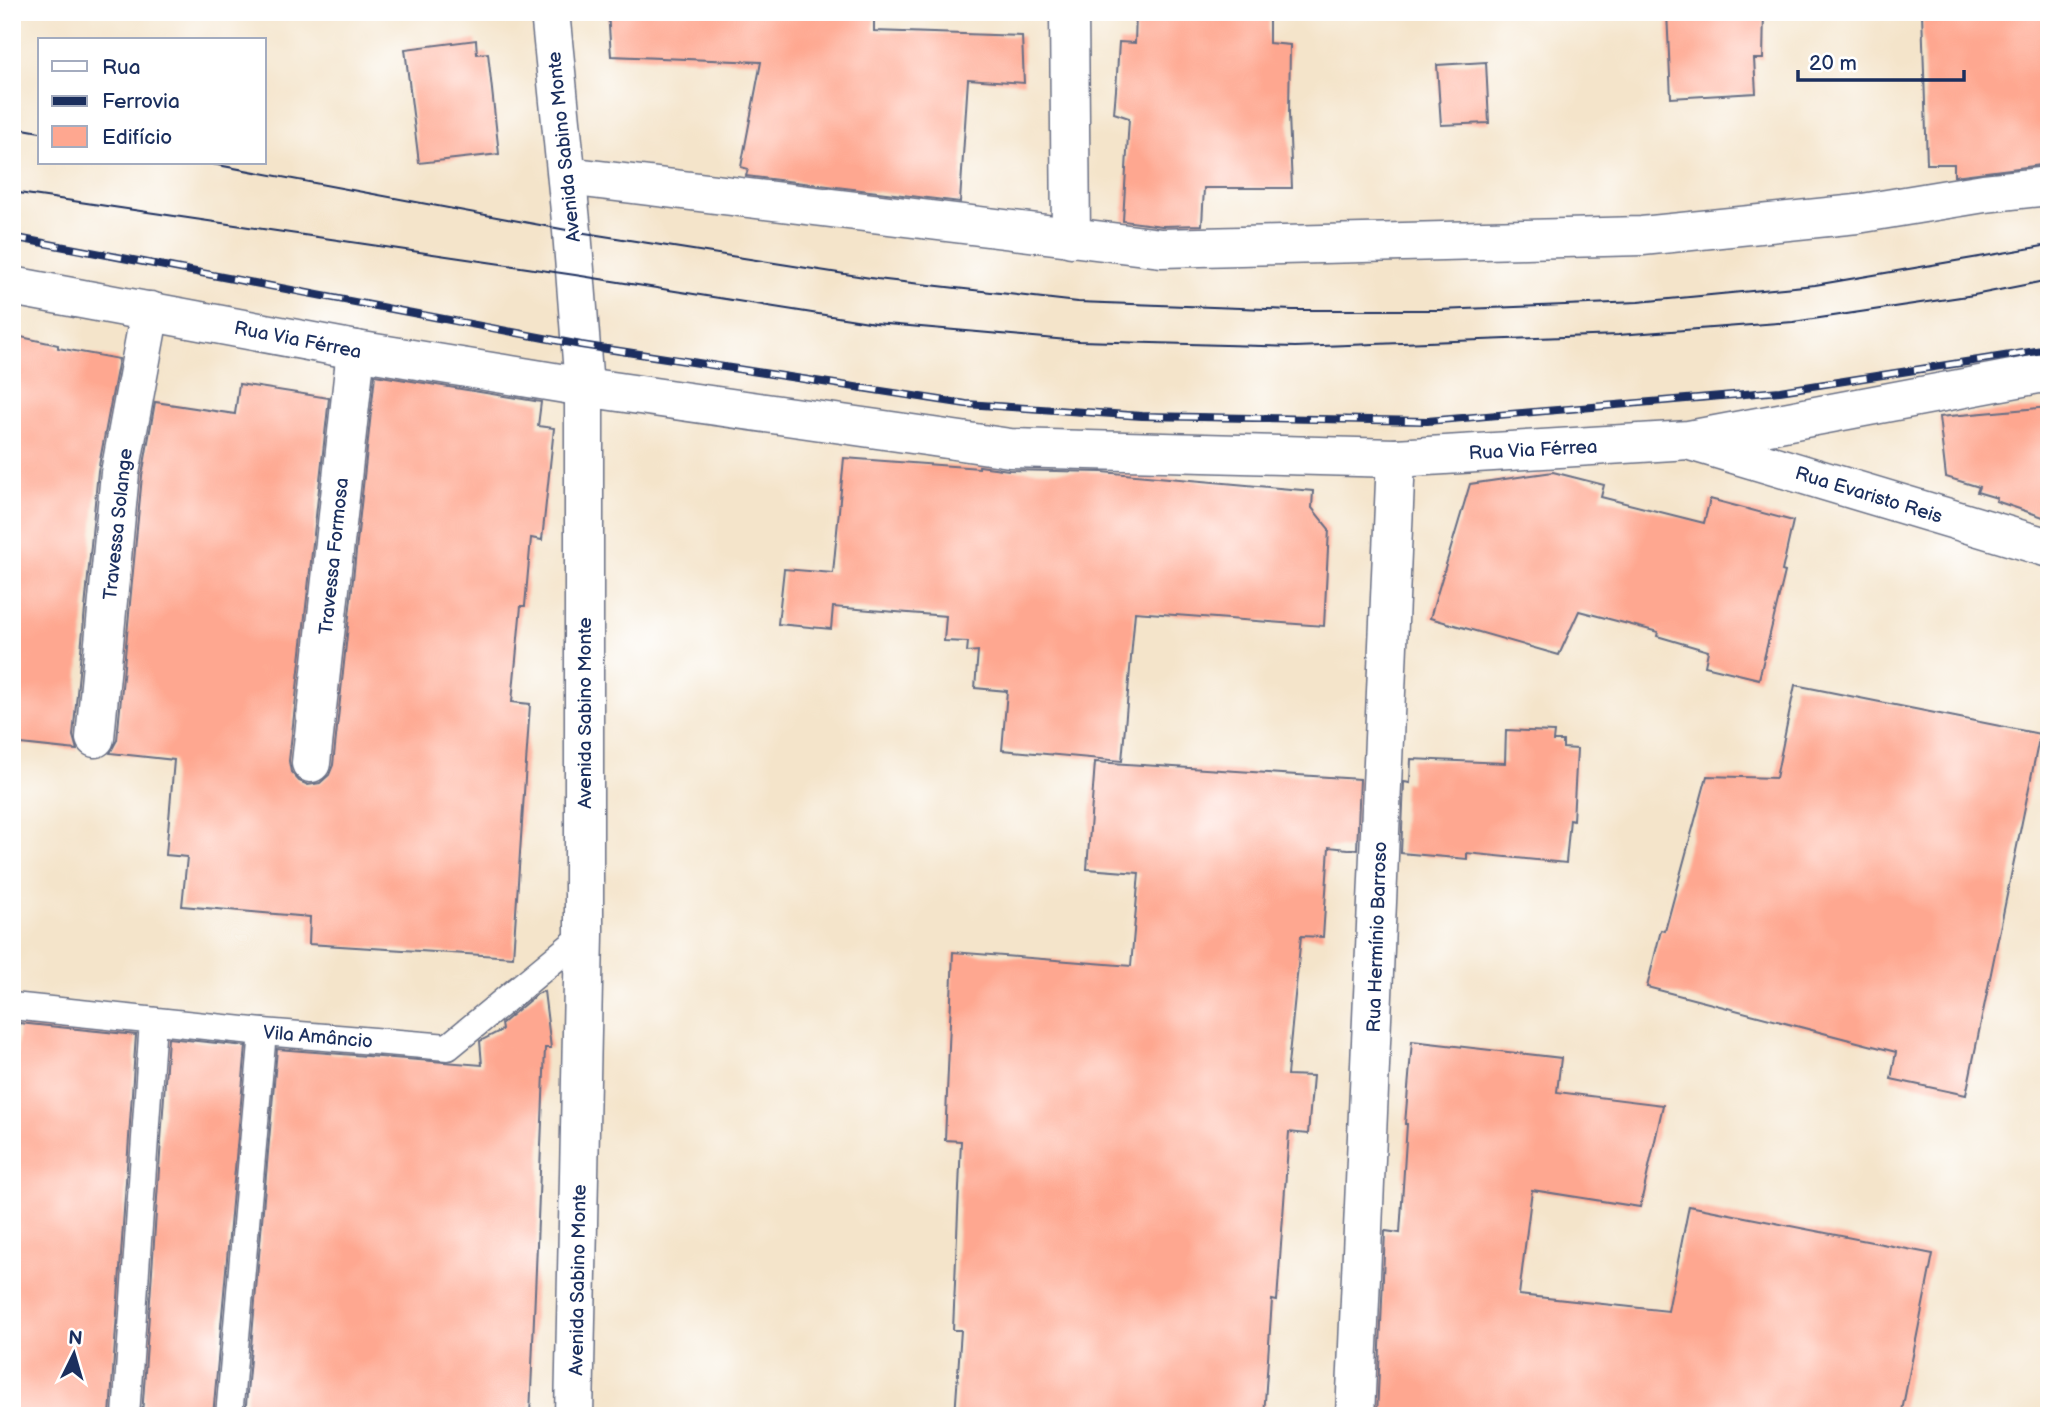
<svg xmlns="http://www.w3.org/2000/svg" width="2061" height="1428" viewBox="0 0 2061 1428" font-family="'Balsamiq Sans',sans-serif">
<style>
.building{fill:#fea790}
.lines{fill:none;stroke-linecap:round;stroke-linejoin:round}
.lane-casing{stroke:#676e84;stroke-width:29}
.street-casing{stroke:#676e84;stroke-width:41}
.lane{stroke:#fff;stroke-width:26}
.street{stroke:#fff;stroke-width:38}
.tram{stroke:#1b2f5e;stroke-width:2}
.rail-casing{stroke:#1b2f5e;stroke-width:8}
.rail{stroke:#fff;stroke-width:5;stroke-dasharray:16;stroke-linecap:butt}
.labels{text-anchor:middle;stroke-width:7;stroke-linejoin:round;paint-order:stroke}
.street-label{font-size:19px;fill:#1b2f5e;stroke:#fff}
</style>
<rect width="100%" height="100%" fill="#fff"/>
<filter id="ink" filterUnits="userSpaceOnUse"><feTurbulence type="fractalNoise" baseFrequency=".0143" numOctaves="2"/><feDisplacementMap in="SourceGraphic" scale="14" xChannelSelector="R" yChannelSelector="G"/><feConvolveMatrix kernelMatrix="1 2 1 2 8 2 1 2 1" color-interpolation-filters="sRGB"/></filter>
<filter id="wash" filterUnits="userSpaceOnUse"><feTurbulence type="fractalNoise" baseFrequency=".00686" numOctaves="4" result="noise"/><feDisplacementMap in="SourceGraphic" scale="28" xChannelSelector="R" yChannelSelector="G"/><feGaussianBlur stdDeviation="1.57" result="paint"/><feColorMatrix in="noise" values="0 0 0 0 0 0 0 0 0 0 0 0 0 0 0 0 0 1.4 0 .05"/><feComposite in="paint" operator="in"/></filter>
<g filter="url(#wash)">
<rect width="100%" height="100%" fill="#f4e4ca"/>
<g id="blocks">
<!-- building -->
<g class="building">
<polygon points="608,12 874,12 874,31 1022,36 1024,83 968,79 960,202 746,176 748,169 741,167 761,62 611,56"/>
<polygon points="1136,12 1269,12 1269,43 1290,45 1289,114 1292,188 1204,188 1202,225 1162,226 1123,221 1129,118 1114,113 1116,90 1119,42 1135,43"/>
<polygon points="1667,12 1764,12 1763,59 1754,59 1756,93 1671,98"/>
<polygon points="1922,12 2049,12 2049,164 1954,176 1954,164 1927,164"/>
<polygon points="476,40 477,54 488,53 499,154 419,163 405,49"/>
<polygon points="1486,62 1489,123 1441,125 1437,65"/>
<polygon points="12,335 58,345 58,348 119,359 98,471 73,736 77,750 12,743 12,640 16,602 12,601"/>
<polygon points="375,375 541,402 538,426 554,428 542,540 531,538 525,606 521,606 512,702 530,704 513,957 309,944 310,917 182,906 187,857 166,855 174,760 110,753 117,740 142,476 155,402 235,414 239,384 329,398 289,761 291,772 299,781 308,785 320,783 329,775 333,765"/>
<polygon points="2049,407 2049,519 1996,501 1997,498 1977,492 1979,487 1946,477 1939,417"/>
<polygon points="844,458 979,468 979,466 1009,470 1102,472 1313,491 1312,508 1329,529 1324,626 1135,612 1122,761 1002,750 1007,691 975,688 978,651 967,652 968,642 944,641 946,616 833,607 831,629 778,624 784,569 833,573"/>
<polygon points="1553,472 1604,485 1601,497 1704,523 1710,499 1793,521 1782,571 1785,572 1759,679 1705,666 1708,651 1657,636 1658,632 1579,611 1559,655 1430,618 1470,484"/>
<polygon points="1795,685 2040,734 1966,1095 1891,1079 1896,1052 1647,987 1661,930 1665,931 1707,776 1776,778"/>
<polygon points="1506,730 1554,732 1553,741 1563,741 1563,748 1577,749 1573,820 1570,819 1566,863 1467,853 1467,859 1401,853 1404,782 1410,783 1411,759 1505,763"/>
<polygon points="1095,762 1360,779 1357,850 1329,847 1323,937 1301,936 1287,1075 1313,1076 1308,1134 1289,1132 1277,1301 1272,1300 1264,1416 955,1416 961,1330 953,1330 961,1141 945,1140 953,952 1131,966 1139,873 1087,869"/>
<polygon points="544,991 551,1048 545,1048 530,1416 245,1416 277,1049 482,1065 480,1041 502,1030 501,1024 537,994"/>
<polygon points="19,1023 136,1035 110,1416 12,1416 12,1120"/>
<polygon points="168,1038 246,1046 213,1416 142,1416"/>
<polygon points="1412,1041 1561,1058 1557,1092 1663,1105 1640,1207 1532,1190 1519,1295 1668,1311 1689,1206 1933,1254 1901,1416 1377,1416 1385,1231 1400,1233 1407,1124 1405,1124"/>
</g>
</g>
</g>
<g filter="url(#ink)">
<use href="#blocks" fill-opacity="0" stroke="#676e84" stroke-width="2"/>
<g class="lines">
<!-- lane casing -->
<g class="lane-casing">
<g id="lane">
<polyline points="12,1006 263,1032 448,1047 584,935"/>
<polyline points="126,1416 153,1021"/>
<polyline points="229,1416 263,1032"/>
</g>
</g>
<!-- street casing -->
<g class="street-casing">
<g id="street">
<polyline points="550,12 572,231 584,387 584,935 574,1416"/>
<polyline points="1069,12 1071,238"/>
<polyline points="567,176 1161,248 1642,236 1857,214 1984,193 2049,186"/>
<polyline points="12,286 356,350 584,387 1010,448 1396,458 1689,440 2049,372"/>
<polyline points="1694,442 2049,548"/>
<polyline points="95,738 120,473 150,311"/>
<polyline points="311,763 356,350"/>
<polyline points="1355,1416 1396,458"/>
</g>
</g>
<!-- lane -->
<use href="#lane" class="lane"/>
<!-- street -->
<use href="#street" class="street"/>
<!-- tram -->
<g class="tram">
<polyline points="12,127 40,132"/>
<polyline points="207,163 572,231 877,279 1078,302 1293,310 1439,310 1638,302 1815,285 2049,245"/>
<polyline points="12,192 575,275 875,323 1079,341 1295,347 1618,335 1793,322 1974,295 2049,280"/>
</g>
<!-- rail casing -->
<g class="rail-casing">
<polyline id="rail" points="12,237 581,345 966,404 1142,416 1427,421 1780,391 2049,349"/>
</g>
<!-- rail -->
<use href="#rail" class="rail"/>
</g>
</g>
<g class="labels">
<!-- street labels -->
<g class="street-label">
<text transform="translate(563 147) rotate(-96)" y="7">Avenida Sabino Monte</text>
<text transform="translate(298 339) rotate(11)" y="7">Rua Via Férrea</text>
<text transform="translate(1533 449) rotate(-3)" y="7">Rua Via Férrea</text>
<text transform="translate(1869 494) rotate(17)" y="7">Rua Evaristo Reis</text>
<text transform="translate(117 524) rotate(-84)" y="7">Travessa Solange</text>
<text transform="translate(333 556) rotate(-84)" y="7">Travessa Formosa</text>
<text transform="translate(584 713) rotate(-90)" y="7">Avenida Sabino Monte</text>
<text transform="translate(1376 937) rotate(-88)" y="7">Rua Hermínio Barroso</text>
<text transform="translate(318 1036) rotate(5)" y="7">Vila Amâncio</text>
<text transform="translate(577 1280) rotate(-89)" y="7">Avenida Sabino Monte</text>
</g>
</g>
<!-- margin -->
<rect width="2061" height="1428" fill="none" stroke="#fff" stroke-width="42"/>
<!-- legend -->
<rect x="38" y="38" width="228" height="126" fill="#ffffff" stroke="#a4acbf" stroke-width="2"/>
<rect x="52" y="61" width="35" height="10" fill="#ffffff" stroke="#a4acbf" stroke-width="2"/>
<text x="102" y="74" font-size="21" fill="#1b2f5e">Rua</text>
<rect x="52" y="96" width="35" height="10" fill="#1b2f5e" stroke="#a4acbf" stroke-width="2"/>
<text x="102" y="108" font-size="21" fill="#1b2f5e">Ferrovia</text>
<rect x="52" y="126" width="35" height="21" fill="#fea790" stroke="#a4acbf" stroke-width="2"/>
<text x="102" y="144" font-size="21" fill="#1b2f5e">Edifício</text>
<!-- north arrow -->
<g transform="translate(74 1354) rotate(5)" stroke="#ffffff" stroke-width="5" paint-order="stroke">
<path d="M0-5L12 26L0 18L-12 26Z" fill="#1b2f5e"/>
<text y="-10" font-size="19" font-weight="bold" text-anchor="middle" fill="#1b2f5e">N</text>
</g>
<!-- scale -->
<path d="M1798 70v10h166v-10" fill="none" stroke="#1b2f5e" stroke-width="3.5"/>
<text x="1809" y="70" font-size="21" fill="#1b2f5e" stroke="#ffffff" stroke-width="5" paint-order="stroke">20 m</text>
</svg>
